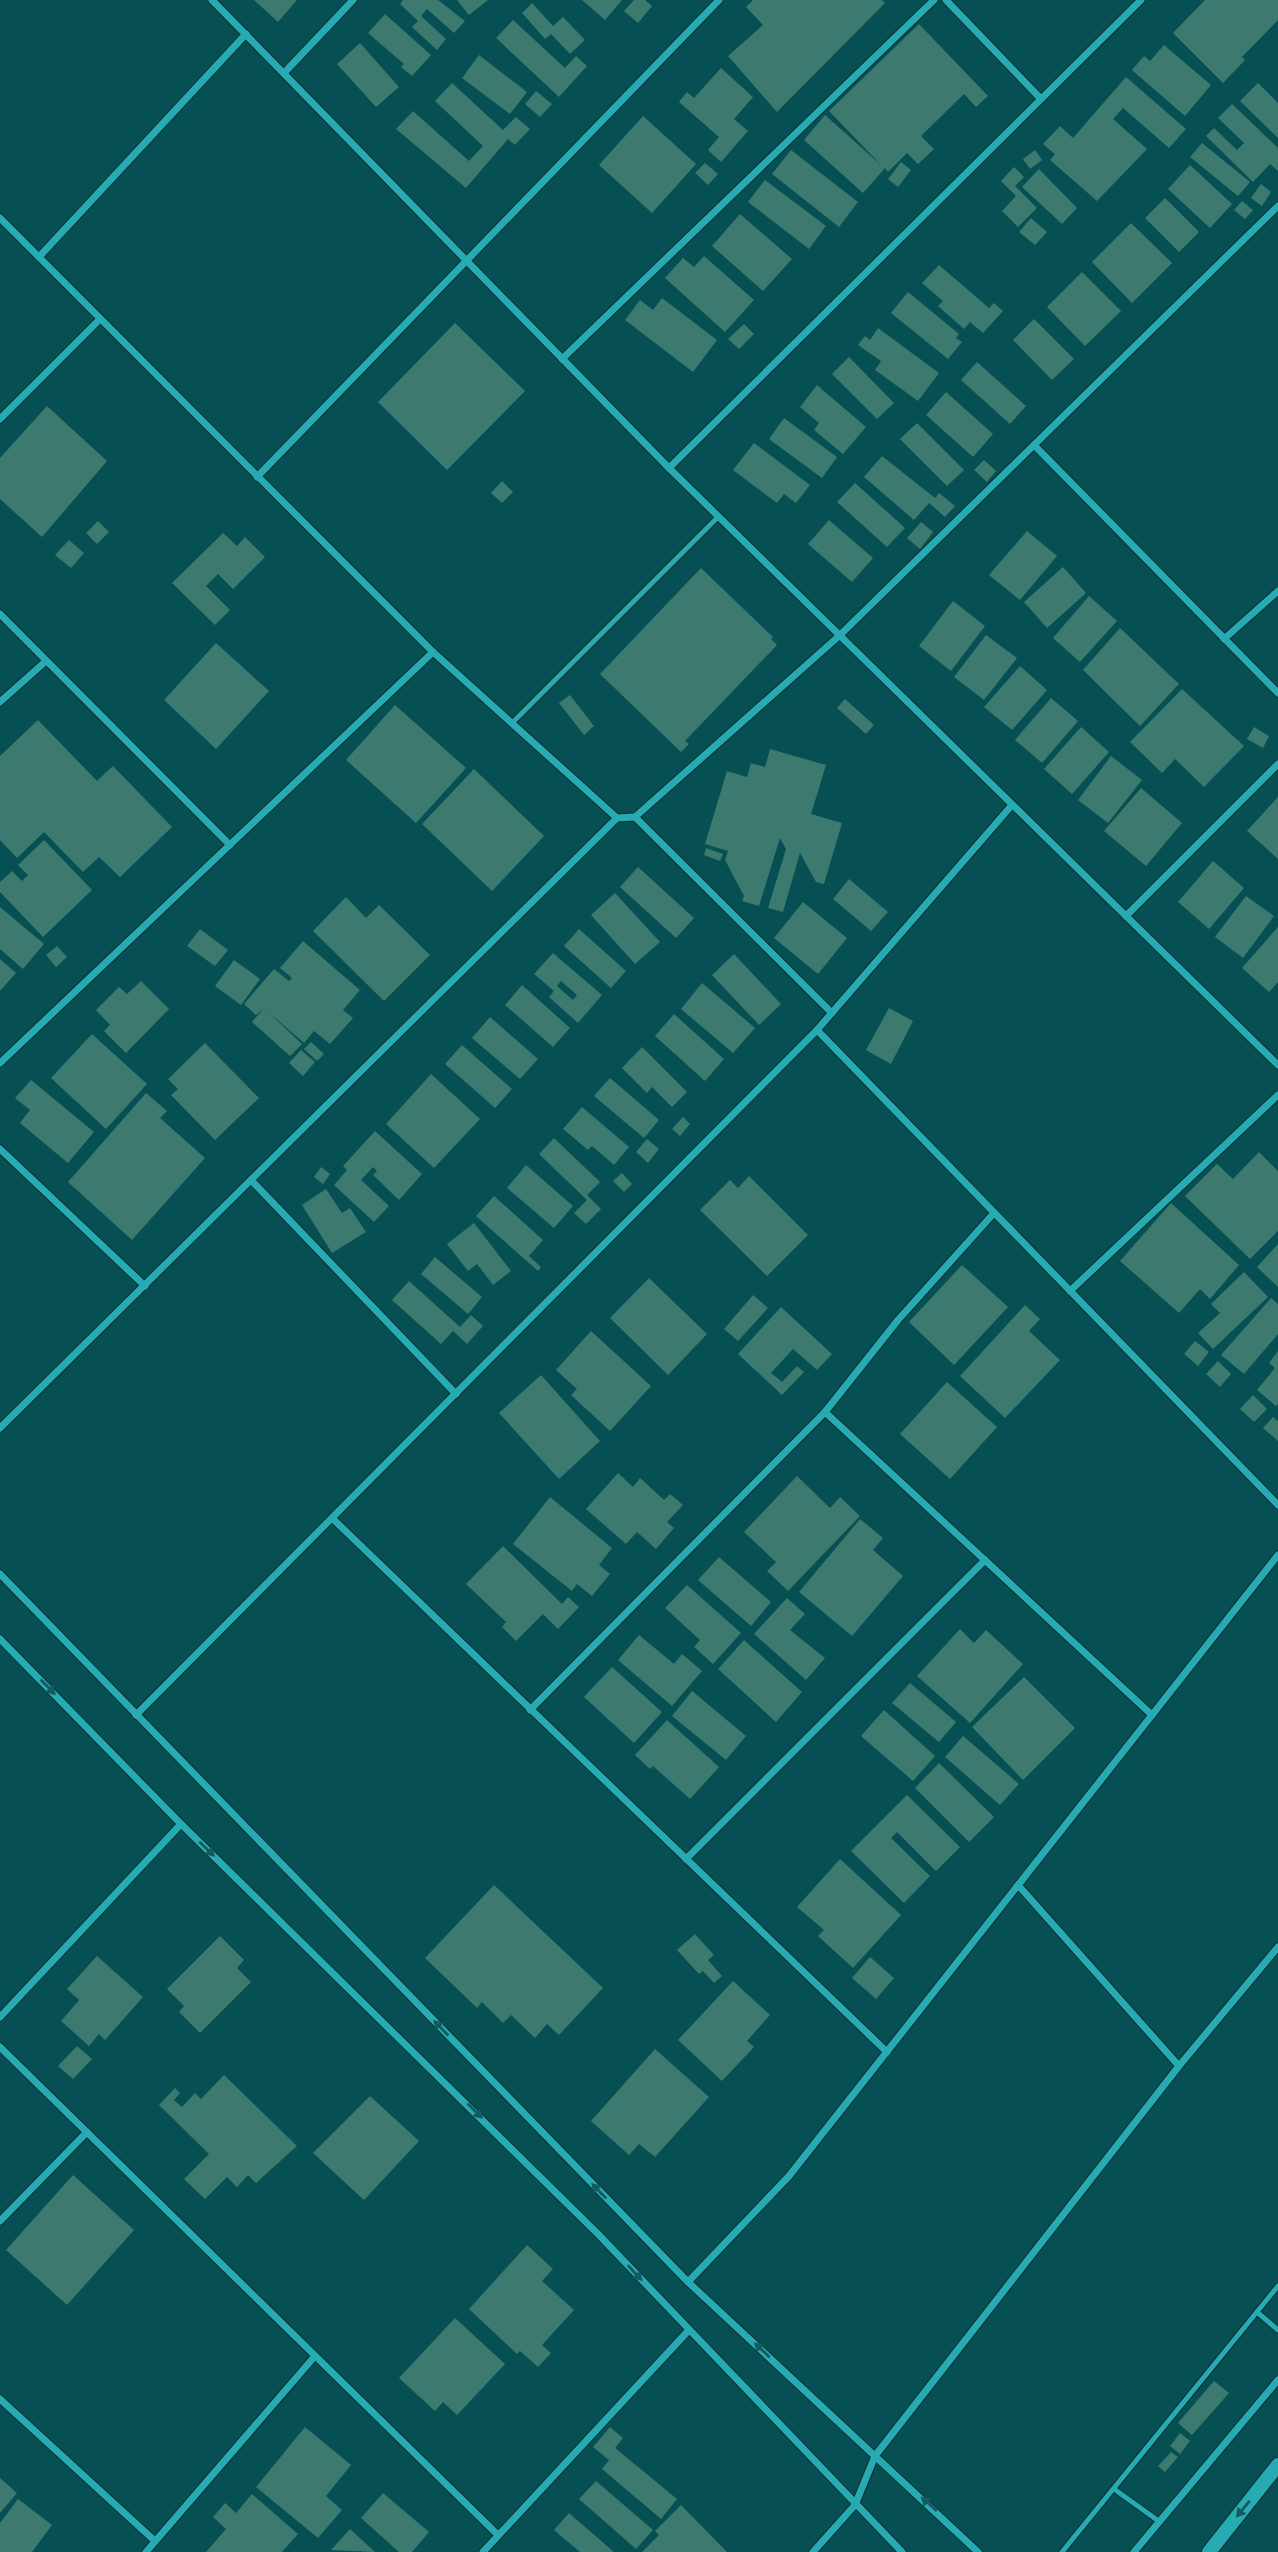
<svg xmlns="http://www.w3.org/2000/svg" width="1278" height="2552" viewBox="0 0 1278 2552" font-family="'Space Grotesk',sans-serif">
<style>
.building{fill:#3c7a6f;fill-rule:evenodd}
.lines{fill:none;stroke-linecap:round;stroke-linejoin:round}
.lane-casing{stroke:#0a3134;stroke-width:7}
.street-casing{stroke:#0a3134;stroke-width:9}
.secondary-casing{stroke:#0a3134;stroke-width:16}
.lane{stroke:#28aab2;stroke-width:5}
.street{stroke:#28aab2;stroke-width:7}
.secondary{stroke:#28aab2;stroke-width:14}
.oneway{fill:#145b60}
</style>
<rect width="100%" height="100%" fill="#064f53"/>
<!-- building -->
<g class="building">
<polygon points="254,0 297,0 278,22"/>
<polygon points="403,0 438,0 465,21 454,33 427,9 421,16 446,39 437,50 412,27 418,21 400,4"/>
<polygon points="457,0 488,0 469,15"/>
<polygon points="582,0 622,0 605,20"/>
<polygon points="634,0 645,0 652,6 638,23 624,11"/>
<polygon points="753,0 882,0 885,3 777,112 728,56 763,25 746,7"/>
<polygon points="1205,0 1278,0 1278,20 1242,57 1245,60 1223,83 1173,33"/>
<polygon points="532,3 553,26 563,17 585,40 570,54 551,34 545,39 522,13"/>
<polygon points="385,14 431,55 412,76 401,67 404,64 368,33"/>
<polygon points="513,20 565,68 576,56 587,66 559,97 496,38"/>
<polygon points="919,24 988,96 976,107 964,94 921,136 934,149 918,164 907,153 888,172 885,168 863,193 804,140 825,115 881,165 829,111"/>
<polygon points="360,43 399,87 376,107 337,64"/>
<polygon points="1164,45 1211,85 1185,116 1132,70 1144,56 1150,61"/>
<polygon points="479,55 527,92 510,114 462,78"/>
<polygon points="721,68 753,97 734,119 748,131 721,162 708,150 719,137 679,102 687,92 694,98"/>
<polygon points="1126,77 1186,129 1169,148 1123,108 1113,119 1147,149 1097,201 1050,160 1055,154 1043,144 1060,126 1073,138"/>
<polygon points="452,83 503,130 516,117 530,129 515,145 508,139 466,188 396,129 413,111 469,161 483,146 435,101"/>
<polygon points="1258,83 1278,103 1278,138 1240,101"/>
<polygon points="536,91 552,104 540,117 525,104"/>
<polygon points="1232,104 1278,148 1278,171 1270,164 1253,182 1206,136 1214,128 1237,150 1244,143 1218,118"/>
<polygon points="643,116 696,164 652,213 599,165"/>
<polygon points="1202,143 1250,182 1238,196 1190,157"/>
<polygon points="791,150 858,202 839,227 772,174"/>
<polygon points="1035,150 1042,160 1030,169 1023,159"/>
<polygon points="901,162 911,170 898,187 888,179"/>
<polygon points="705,163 718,174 708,185 695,173"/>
<polygon points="1190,165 1232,204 1210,228 1168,189"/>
<polygon points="1014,167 1024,177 1015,186 1037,208 1018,227 1002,211 1016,196 1001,181"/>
<polygon points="1039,169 1077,208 1062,224 1022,187"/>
<polygon points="765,180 826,226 809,249 748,202"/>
<polygon points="1261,184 1271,192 1262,206 1251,198"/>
<polygon points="1165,198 1199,232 1179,252 1145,218"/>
<polygon points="1242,201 1253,210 1245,219 1234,210"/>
<polygon points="740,214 792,259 763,291 712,246"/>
<polygon points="1031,218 1047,232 1035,245 1019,232"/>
<polygon points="1131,223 1172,263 1132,303 1092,262"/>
<polygon points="704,256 754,300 725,332 665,278 683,258 694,267"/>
<polygon points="939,265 989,308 994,303 1003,311 983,333 970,322 964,329 938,306 943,301 922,283"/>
<polygon points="1082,272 1121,311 1085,346 1047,307"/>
<polygon points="908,292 959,334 956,338 962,342 948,359 891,313"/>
<polygon points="662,298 717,340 693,372 625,320 640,300 653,310"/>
<polygon points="1034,319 1074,359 1052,380 1013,340"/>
<polygon points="455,323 525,391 447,470 378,402"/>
<polygon points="744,324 754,334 739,349 728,339"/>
<polygon points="878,328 939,373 918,401 875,370 881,361 858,345 865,336 870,340"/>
<polygon points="849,357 894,403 877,419 832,374"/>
<polygon points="977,362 1026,406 1010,424 961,380"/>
<polygon points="817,385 866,427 843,454 814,430 819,423 800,407"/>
<polygon points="946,392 993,434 973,457 926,415"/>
<polygon points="47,406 107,461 42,537 0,499 0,458"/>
<polygon points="784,418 837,457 822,478 769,439"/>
<polygon points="917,423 964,470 947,486 900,439"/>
<polygon points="754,443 810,485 796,503 784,494 777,503 733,470"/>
<polygon points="882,456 935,498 939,493 955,506 945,517 929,503 914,520 864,477"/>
<polygon points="984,460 996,471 987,482 974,470"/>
<polygon points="502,481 513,492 502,503 491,493"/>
<polygon points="855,483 905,528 887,547 837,502"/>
<polygon points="829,520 873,558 852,582 808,544"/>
<polygon points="98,521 109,532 97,544 86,533"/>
<polygon points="921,522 933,532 920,549 907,538"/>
<polygon points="1027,531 1057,556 1020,600 989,575"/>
<polygon points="223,533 237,546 245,537 265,557 233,589 218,574 206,586 230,610 215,625 172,583"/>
<polygon points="69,540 84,553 71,568 55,555"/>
<polygon points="1063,567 1086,593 1047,628 1024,602"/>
<polygon points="701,568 773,637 771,639 777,645 685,741 689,744 681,752 600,674"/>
<polygon points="1089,596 1117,621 1080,662 1053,638"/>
<polygon points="953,601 985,626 951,671 919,646"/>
<polygon points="1120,628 1179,684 1140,726 1083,670"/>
<polygon points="986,635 1017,658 984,700 954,677"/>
<polygon points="216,643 269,691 216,749 164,700"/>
<polygon points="1020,666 1047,690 1012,730 984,707"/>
<polygon points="1182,689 1244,746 1204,787 1175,759 1162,773 1130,742"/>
<polygon points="570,695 594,726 584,735 559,703"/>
<polygon points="1051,698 1078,721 1042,763 1015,740"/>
<polygon points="845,699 874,725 866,734 837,708"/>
<polygon points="395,705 466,768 416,823 346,760"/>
<polygon points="38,720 97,781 113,766 172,827 120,877 99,857 83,872 44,832 17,858 0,840 0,756"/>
<polygon points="1081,727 1109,752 1072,794 1044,769"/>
<polygon points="1254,727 1269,736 1263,748 1247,739"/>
<polygon points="770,749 826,765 811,814 842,823 824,884 816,882 800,853 783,912 768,908 786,849 780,838 759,906 742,901 744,896 725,860 728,851 705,844 727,771 747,777 751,763 765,767"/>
<polygon points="1111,756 1142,780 1108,823 1078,800"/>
<polygon points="474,769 544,836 492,891 422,824"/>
<polygon points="1141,788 1182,823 1146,866 1104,831"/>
<polygon points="1278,797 1278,859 1247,831"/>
<polygon points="44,840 92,890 43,937 0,892 0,882 12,871 22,881 28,875 18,865"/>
<polygon points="706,848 723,854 720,861 704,855"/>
<polygon points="1213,861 1244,888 1209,929 1178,902"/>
<polygon points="638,867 694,918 676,938 620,887"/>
<polygon points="849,879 888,912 871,931 833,899"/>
<polygon points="615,893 660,942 635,964 591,915"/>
<polygon points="1246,896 1274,916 1243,958 1215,937"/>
<polygon points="346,897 366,918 379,905 430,955 384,1001 313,931"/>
<polygon points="803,902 847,938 818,974 774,938"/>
<polygon points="0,907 44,944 23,969 0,949"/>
<polygon points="1278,927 1278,982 1269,992 1242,968"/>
<polygon points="200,929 228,950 215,966 187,946"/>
<polygon points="579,929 626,971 611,988 564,946"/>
<polygon points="303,941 360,990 343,1010 353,1018 330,1044 314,1031 304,1043 267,1011 302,1044 290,1056 252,1022 264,1008 256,1015 244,1004 274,969 289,981 292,978 280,968"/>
<polygon points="57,946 67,957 56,967 46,955"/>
<path d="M553,953L602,995L578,1023L549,997L554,991L534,974ZM561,981L577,995L573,1000L557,986Z"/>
<polygon points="734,954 781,1004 759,1025 712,975"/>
<polygon points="0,959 16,973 0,991"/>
<polygon points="234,960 260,979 241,1005 215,986"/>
<polygon points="141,981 169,1009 126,1053 104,1031 110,1025 96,1010 119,987 127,994"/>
<polygon points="702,983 755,1028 733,1053 681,1009"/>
<polygon points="522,985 570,1028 553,1047 505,1005"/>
<polygon points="889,1008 913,1021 891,1064 866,1050"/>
<polygon points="674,1014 724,1059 705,1081 655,1036"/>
<polygon points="490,1017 538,1059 520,1079 472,1038"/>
<polygon points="92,1034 147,1084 106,1129 51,1078"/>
<polygon points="311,1042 324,1054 317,1061 304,1049"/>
<polygon points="205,1043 259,1098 215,1140 171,1095 178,1089 168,1079"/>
<polygon points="462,1045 512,1089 495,1108 445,1064"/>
<polygon points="642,1047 687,1092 672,1107 652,1087 647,1093 622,1068"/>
<polygon points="301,1050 315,1062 303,1076 289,1063"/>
<polygon points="431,1074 480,1119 434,1168 386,1124"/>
<polygon points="610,1078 659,1120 644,1138 594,1096"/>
<polygon points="31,1080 94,1132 68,1163 20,1123 30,1110 15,1098"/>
<polygon points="146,1093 167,1111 160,1118 205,1158 132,1240 68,1182"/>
<polygon points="582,1107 629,1147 614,1165 592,1146 588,1150 563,1129"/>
<polygon points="683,1117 690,1124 680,1136 672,1129"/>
<polygon points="375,1131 422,1174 399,1200 373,1175 377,1171 373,1167 361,1180 389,1206 374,1222 334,1185 347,1170 343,1166"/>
<polygon points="554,1138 600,1182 587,1195 601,1209 586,1224 574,1213 587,1200 539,1154"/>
<polygon points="647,1139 659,1149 648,1163 636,1152"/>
<polygon points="1259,1152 1278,1171 1278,1231 1250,1259 1185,1196 1217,1164 1233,1179"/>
<polygon points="526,1165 573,1206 554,1228 507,1188"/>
<polygon points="321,1167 330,1174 323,1184 314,1177"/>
<polygon points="622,1173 632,1184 624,1192 613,1181"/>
<polygon points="749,1176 808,1235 767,1276 700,1210 730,1180 738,1188"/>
<polygon points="326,1189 342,1213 350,1208 366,1232 332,1253 302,1205"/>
<polygon points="494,1196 543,1240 529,1256 541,1267 538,1271 476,1216"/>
<polygon points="1171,1203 1239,1265 1210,1299 1200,1289 1179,1313 1120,1261"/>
<polygon points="474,1223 511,1271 493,1285 477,1264 468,1271 447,1244"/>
<polygon points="1278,1244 1278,1287 1257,1267"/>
<polygon points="435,1257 482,1297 468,1314 421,1274"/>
<polygon points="962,1265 1008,1307 954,1365 909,1322"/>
<polygon points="1244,1272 1268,1297 1213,1349 1198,1333 1220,1313 1211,1304"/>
<polygon points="649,1278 707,1334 668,1375 610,1318"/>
<polygon points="409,1281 460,1327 471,1315 483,1326 467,1344 453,1331 441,1344 392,1300"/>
<polygon points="753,1295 768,1308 738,1341 724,1329"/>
<polygon points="1271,1298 1278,1304 1278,1334 1244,1374 1221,1355"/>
<polygon points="1025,1305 1040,1319 1029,1331 1060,1360 1005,1418 960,1376"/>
<polygon points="781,1307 832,1354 817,1370 793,1349 771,1373 782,1382 797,1366 804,1372 782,1395 738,1354"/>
<polygon points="591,1331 651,1386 610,1431 571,1395 577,1389 556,1370"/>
<polygon points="1195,1341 1209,1352 1198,1366 1184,1354"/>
<polygon points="1278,1351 1278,1404 1276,1406 1257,1390 1275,1368 1269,1363"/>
<polygon points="1218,1361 1231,1374 1220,1387 1206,1374"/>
<polygon points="541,1375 600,1441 559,1479 499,1413"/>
<polygon points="947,1382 997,1427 950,1479 900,1434"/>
<polygon points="1253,1395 1267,1409 1254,1422 1240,1409"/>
<polygon points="1273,1417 1278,1421 1278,1441 1263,1428"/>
<polygon points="618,1473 633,1487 640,1478 664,1500 670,1494 683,1505 667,1522 674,1528 656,1549 637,1532 626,1544 586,1509"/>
<polygon points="797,1476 830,1508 840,1497 860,1516 788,1591 767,1571 776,1562 744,1532"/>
<polygon points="550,1497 612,1548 599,1565 610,1574 592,1596 577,1584 572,1591 513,1544"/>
<polygon points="860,1519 883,1538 873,1550 903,1576 852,1636 799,1592"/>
<polygon points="503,1546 562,1604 568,1597 579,1607 558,1629 543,1614 516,1641 502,1627 506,1622 466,1584"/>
<polygon points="719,1557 771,1602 751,1626 698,1580"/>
<polygon points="687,1585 741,1633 713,1664 694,1647 700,1640 665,1608"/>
<polygon points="787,1598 805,1614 790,1630 825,1658 806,1680 754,1634"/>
<polygon points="960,1629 974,1643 986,1630 1023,1664 970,1723 917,1676"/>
<polygon points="639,1635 674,1664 682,1654 702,1671 672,1706 618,1660"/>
<polygon points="744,1640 802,1692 776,1722 718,1669"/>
<polygon points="612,1667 662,1712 634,1743 584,1697"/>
<polygon points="1024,1677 1075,1728 1023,1780 972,1727"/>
<polygon points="910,1683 956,1722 939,1742 892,1703"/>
<polygon points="692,1691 746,1736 726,1760 672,1716"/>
<polygon points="884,1710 935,1756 913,1781 861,1736"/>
<polygon points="667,1720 719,1767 690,1799 653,1766 650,1769 635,1755"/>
<polygon points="963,1736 1019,1784 1000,1805 945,1757"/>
<polygon points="939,1763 994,1817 969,1842 915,1788"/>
<polygon points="907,1795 960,1847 936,1871 897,1832 891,1838 930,1876 904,1903 851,1851"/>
<polygon points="840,1859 901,1915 853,1968 818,1936 824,1930 797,1907"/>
<polygon points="494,1885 603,1988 559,2035 547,2024 535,2038 511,2015 503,2023 482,2002 477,2008 425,1958"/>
<polygon points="695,1934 714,1955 708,1960 722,1976 714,1983 703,1971 699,1974 677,1950"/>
<polygon points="220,1936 244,1960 237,1968 251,1982 200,2033 179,2012 184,2006 167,1989"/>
<polygon points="97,1956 143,1997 105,2040 99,2034 89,2046 61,2021 79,2000 67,1989"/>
<polygon points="870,1957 894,1978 876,1999 852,1978"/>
<polygon points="733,1981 770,2015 747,2041 754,2047 722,2081 678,2040"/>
<polygon points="77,2046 92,2059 73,2079 58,2066"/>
<polygon points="655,2049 709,2097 655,2157 639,2144 629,2155 591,2121"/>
<polygon points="224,2075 297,2146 256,2183 248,2175 237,2187 227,2177 205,2199 184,2179 209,2154 159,2105 175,2088 180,2093 174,2100 182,2107 195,2093 201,2099"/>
<polygon points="370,2096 419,2141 364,2200 313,2153"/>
<polygon points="73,2175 134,2230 67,2305 6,2250"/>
<polygon points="527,2245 553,2269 542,2281 574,2310 542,2345 551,2353 538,2367 520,2351 517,2354 469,2309"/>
<polygon points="455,2318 505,2364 457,2415 443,2402 435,2411 399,2378"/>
<polygon points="1214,2381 1229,2393 1192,2435 1178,2423"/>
<polygon points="305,2427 351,2465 326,2496 342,2510 318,2538 256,2487"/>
<polygon points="610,2427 623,2438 615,2448 677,2499 661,2519 602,2469 609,2460 593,2447"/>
<polygon points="1180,2433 1190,2441 1180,2454 1170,2446"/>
<polygon points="1171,2452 1178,2457 1165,2472 1158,2466"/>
<polygon points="0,2478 17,2493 0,2513"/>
<polygon points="596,2481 653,2530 636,2549 579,2499"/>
<polygon points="383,2493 429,2532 412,2552 399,2552 361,2518"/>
<polygon points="252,2494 298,2534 282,2552 206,2552 226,2529 213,2517 225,2503 236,2513"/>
<polygon points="18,2499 52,2525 32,2552 0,2552 0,2523"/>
<polygon points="681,2505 727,2552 642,2552 659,2535 655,2531"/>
<polygon points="569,2513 614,2552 580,2552 554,2530"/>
<polygon points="350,2529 375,2552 331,2550"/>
</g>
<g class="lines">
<!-- lane casing -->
<g class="lane-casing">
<g id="lane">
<polyline points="512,723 718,517"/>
<polyline points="1257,2312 1278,2330"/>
<polyline points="1114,2489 1160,2522"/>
<polyline points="1062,2552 1278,2286"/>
</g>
</g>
<!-- street casing -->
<g class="street-casing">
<g id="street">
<polyline points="212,0 669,468 1278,1065"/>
<polyline points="946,0 1041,99"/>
<polyline points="284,73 353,0"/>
<polyline points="0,218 433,652 617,818"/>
<polyline points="39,257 246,34"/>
<polyline points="562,359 934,0"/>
<polyline points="0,419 100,319"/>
<polyline points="1034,445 1278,693"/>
<polyline points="669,468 1141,0"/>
<polyline points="257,477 719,0"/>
<polyline points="0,614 230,845"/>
<polyline points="1224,639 1278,591"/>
<polyline points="0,702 46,661"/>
<polyline points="635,817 832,1013"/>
<polyline points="1126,916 1278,764"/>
<polyline points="817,1030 1278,1505"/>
<polyline points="0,1063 433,652"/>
<polyline points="0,1149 145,1286"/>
<polyline points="251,1180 456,1394"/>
<polyline points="1070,1291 1278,1095"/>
<polyline points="825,1412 1152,1715"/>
<polyline points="0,1428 617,818 635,817 839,636 1278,206"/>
<polyline points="333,1519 887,2052"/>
<polyline points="0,1574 688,2282 978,2552"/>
<polyline points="0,1639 181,1824 598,2234 902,2552"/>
<polyline points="530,1710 825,1412 898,1320 994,1213"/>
<polyline points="136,1715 817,1030 1012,805"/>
<polyline points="686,1859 985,1560"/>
<polyline points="1018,1885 1179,2066"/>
<polyline points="0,2017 181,1824"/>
<polyline points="0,2047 498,2535"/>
<polyline points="0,2221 87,2132"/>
<polyline points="688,2282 789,2176 1278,1555"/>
<polyline points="0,2399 155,2541"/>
<polyline points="146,2552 315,2356"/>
<polyline points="483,2552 689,2330"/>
<polyline points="813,2552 855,2505 875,2456 1179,2066 1278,1947"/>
<polyline points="1134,2552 1278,2380"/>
</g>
</g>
<!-- secondary casing -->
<g class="secondary-casing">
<polyline id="secondary" points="1209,2552 1278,2465"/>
</g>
<!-- lane -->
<use href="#lane" class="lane"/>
<!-- street -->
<use href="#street" class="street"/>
<!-- secondary -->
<use href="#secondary" class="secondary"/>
</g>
<!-- one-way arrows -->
<defs><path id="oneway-solid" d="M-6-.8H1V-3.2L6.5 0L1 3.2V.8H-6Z" transform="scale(1.75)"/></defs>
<g class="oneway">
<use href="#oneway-solid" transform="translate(48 1687) rotate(46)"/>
<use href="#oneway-solid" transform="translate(207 1849) rotate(44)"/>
<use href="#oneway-solid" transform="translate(441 2028) rotate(-134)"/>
<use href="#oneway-solid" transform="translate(475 2111) rotate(45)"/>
<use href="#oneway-solid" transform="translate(599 2191) rotate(-134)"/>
<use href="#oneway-solid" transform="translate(635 2273) rotate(47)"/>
<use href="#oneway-solid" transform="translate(762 2350) rotate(-137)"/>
<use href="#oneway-solid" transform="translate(929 2504) rotate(-138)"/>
<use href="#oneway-solid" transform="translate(1243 2509) rotate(129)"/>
</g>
</svg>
